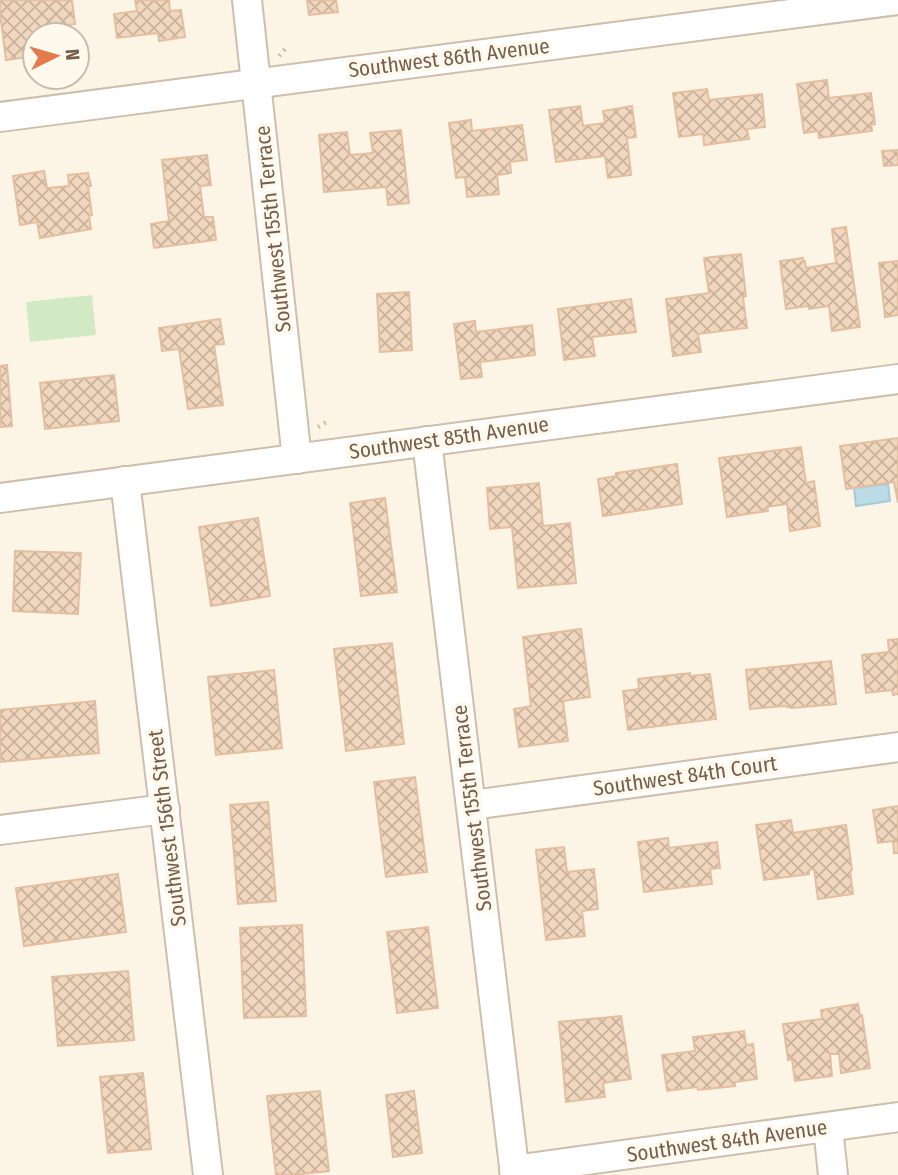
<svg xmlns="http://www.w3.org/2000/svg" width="898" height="1175" viewBox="0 0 898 1175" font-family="'Fira Sans Condensed',sans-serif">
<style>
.garden{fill:#d1eac5}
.water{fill:#bbdce6;stroke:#a1cbd7;stroke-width:2}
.building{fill:url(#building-cross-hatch);stroke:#e4be9f;stroke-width:2}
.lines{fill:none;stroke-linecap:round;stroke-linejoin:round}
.minor-casing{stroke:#cebead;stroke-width:32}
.path{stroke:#d6baa1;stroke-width:4.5;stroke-dasharray:2 5;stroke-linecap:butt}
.minor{stroke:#fff;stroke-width:28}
.labels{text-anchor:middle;stroke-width:7;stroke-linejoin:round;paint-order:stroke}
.street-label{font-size:21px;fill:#755d4b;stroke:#fff9ed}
</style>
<defs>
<pattern id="building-cross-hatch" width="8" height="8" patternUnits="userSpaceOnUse" patternTransform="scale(1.75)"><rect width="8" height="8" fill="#f1d7be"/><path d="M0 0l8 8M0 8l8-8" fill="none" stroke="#c8b29c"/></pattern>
</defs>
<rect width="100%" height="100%" fill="#fcf5e6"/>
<!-- garden -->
<polygon class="garden" points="92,295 96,335 30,342 26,302"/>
<!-- water -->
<polygon class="water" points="888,484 890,501 856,506 854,488"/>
<!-- building -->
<g class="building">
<polygon points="0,0 72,0 75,24 53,27 53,29 32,32 35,56 6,60 0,13"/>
<polygon points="135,0 169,0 170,11 181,10 185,37 159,41 158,33 117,38 114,14 137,11"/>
<polygon points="307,0 336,0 338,12 309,15"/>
<polygon points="827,80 829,98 871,93 875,124 871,125 872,131 819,138 818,131 804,133 797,84"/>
<polygon points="707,89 709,100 762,94 765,127 747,129 749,139 704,145 703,134 679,137 673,93"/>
<polygon points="580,106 583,126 605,123 603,111 632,106 636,137 627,138 631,175 608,178 605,156 556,162 549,110"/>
<polygon points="471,120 472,131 522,125 527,160 510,162 511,173 497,175 499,194 467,197 465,177 456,178 449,123"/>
<polygon points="401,130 409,203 388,205 386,187 324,192 319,135 347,132 350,155 373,153 370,133"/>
<polygon points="898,150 898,165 884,166 882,151"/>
<polygon points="207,155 211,185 200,186 204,217 213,217 216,240 154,248 151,224 169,221 162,160"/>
<polygon points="44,171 47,188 69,186 68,175 88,173 91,186 88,186 92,215 89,216 91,229 40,238 37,222 20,225 13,176"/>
<polygon points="846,227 860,327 832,331 829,306 809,309 808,306 786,309 780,261 803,258 803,262 805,261 806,268 836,263 832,229"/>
<polygon points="741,254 746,296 743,297 747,328 698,334 701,352 673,356 666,299 709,293 704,258"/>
<polygon points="898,261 898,315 885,317 879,263"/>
<polygon points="409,292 412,350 380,352 377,294"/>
<polygon points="631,299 636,332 592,337 595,356 564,360 558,309"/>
<polygon points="220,319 224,344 214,345 223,405 188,409 179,349 162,351 159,328"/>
<polygon points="475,321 476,332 532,325 535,355 480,362 482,377 461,379 454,324"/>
<polygon points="7,365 12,426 0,427 0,366"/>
<polygon points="114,375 119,421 45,429 40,383"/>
<polygon points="898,438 898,503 894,482 846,489 840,446"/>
<polygon points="801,447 806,483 814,481 820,526 790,531 787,504 767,507 768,511 727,517 719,458"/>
<polygon points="677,464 682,504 603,516 598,479 616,476 616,473"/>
<polygon points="539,483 543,526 570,523 576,583 518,588 512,527 490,529 487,488"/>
<polygon points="385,498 397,592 361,596 350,503"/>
<polygon points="258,518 270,596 211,606 199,527"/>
<polygon points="15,551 81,553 78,614 13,611"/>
<polygon points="581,629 590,697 563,701 568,741 519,747 514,709 531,706 523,637"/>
<polygon points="898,639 898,694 893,695 892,690 866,693 862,655 889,652 888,640"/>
<polygon points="392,643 404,744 346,751 334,649"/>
<polygon points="831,661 836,704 792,708 784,706 750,709 746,670"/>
<polygon points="274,670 282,748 216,755 208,677"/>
<polygon points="690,673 690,676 710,674 716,719 628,730 623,691 639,689 638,679"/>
<polygon points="95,701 99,753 0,762 0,710"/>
<polygon points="415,777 427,872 386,877 374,782"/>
<polygon points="268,802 276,901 238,904 230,805"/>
<polygon points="898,806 898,853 894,853 893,841 878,843 873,810"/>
<polygon points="791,820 793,833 846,825 852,870 850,871 853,894 818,899 814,869 809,870 809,874 764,880 756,825"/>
<polygon points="668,838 669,848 717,842 720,868 710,869 712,884 644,892 638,842"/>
<polygon points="564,847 567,872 594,869 598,909 582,911 585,936 546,940 536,850"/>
<polygon points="118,874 126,932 24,946 16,888"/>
<polygon points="302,925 306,1016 244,1018 240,928"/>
<polygon points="428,927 438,1008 397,1013 387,932"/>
<polygon points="128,971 134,1040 58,1046 52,977"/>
<polygon points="858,1004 860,1015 862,1015 870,1068 841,1073 839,1054 830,1054 832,1076 795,1081 792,1059 788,1060 783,1024 822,1019 821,1010"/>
<polygon points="621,1016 631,1079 603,1083 605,1097 566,1102 559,1022"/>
<polygon points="744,1031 746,1045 753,1044 757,1079 735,1082 735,1086 698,1090 697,1087 667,1091 662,1055 695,1051 693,1037"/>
<polygon points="143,1073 151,1149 108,1153 100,1077"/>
<polygon points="320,1091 329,1171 292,1175 276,1175 267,1096"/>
<polygon points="414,1091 422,1153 393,1157 386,1095"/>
</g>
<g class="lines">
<!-- minor casing -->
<g class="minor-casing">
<g id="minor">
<polyline points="247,0 297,459"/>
<polyline points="0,117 898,0"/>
<polyline points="427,441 515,1175"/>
<polyline points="125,481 208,1175"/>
<polyline points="0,498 898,379"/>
<polyline points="472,805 898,747"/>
<polyline points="0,830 165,809"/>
<polyline points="828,1127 833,1175"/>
<polyline points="514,1170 898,1117"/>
</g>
</g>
<!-- path -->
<g class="path">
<polyline points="279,56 287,47"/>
<polyline points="318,427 330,420"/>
</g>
<!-- minor -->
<use href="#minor" class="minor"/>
</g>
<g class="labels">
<!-- street labels -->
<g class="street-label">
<text transform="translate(449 58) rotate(-7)" y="7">Southwest 86th Avenue</text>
<text transform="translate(273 229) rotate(-96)" y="7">Southwest 155th Terrace</text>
<text transform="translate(449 438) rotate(-8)" y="7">Southwest 85th Avenue</text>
<text transform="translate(685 776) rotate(-8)" y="7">Southwest 84th Court</text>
<text transform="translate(472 808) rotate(-97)" y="7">Southwest 155th Terrace</text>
<text transform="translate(167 828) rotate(-97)" y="7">Southwest 156th Street</text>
<text transform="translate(727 1141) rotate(-8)" y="7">Southwest 84th Avenue</text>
</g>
</g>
<!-- north arrow -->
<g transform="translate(56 56) rotate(85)"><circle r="33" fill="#fff9ed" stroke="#c8bbac" stroke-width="2"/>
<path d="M0-5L12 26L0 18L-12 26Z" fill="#e47b4d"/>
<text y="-10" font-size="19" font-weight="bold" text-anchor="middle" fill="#755d4b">N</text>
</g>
</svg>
